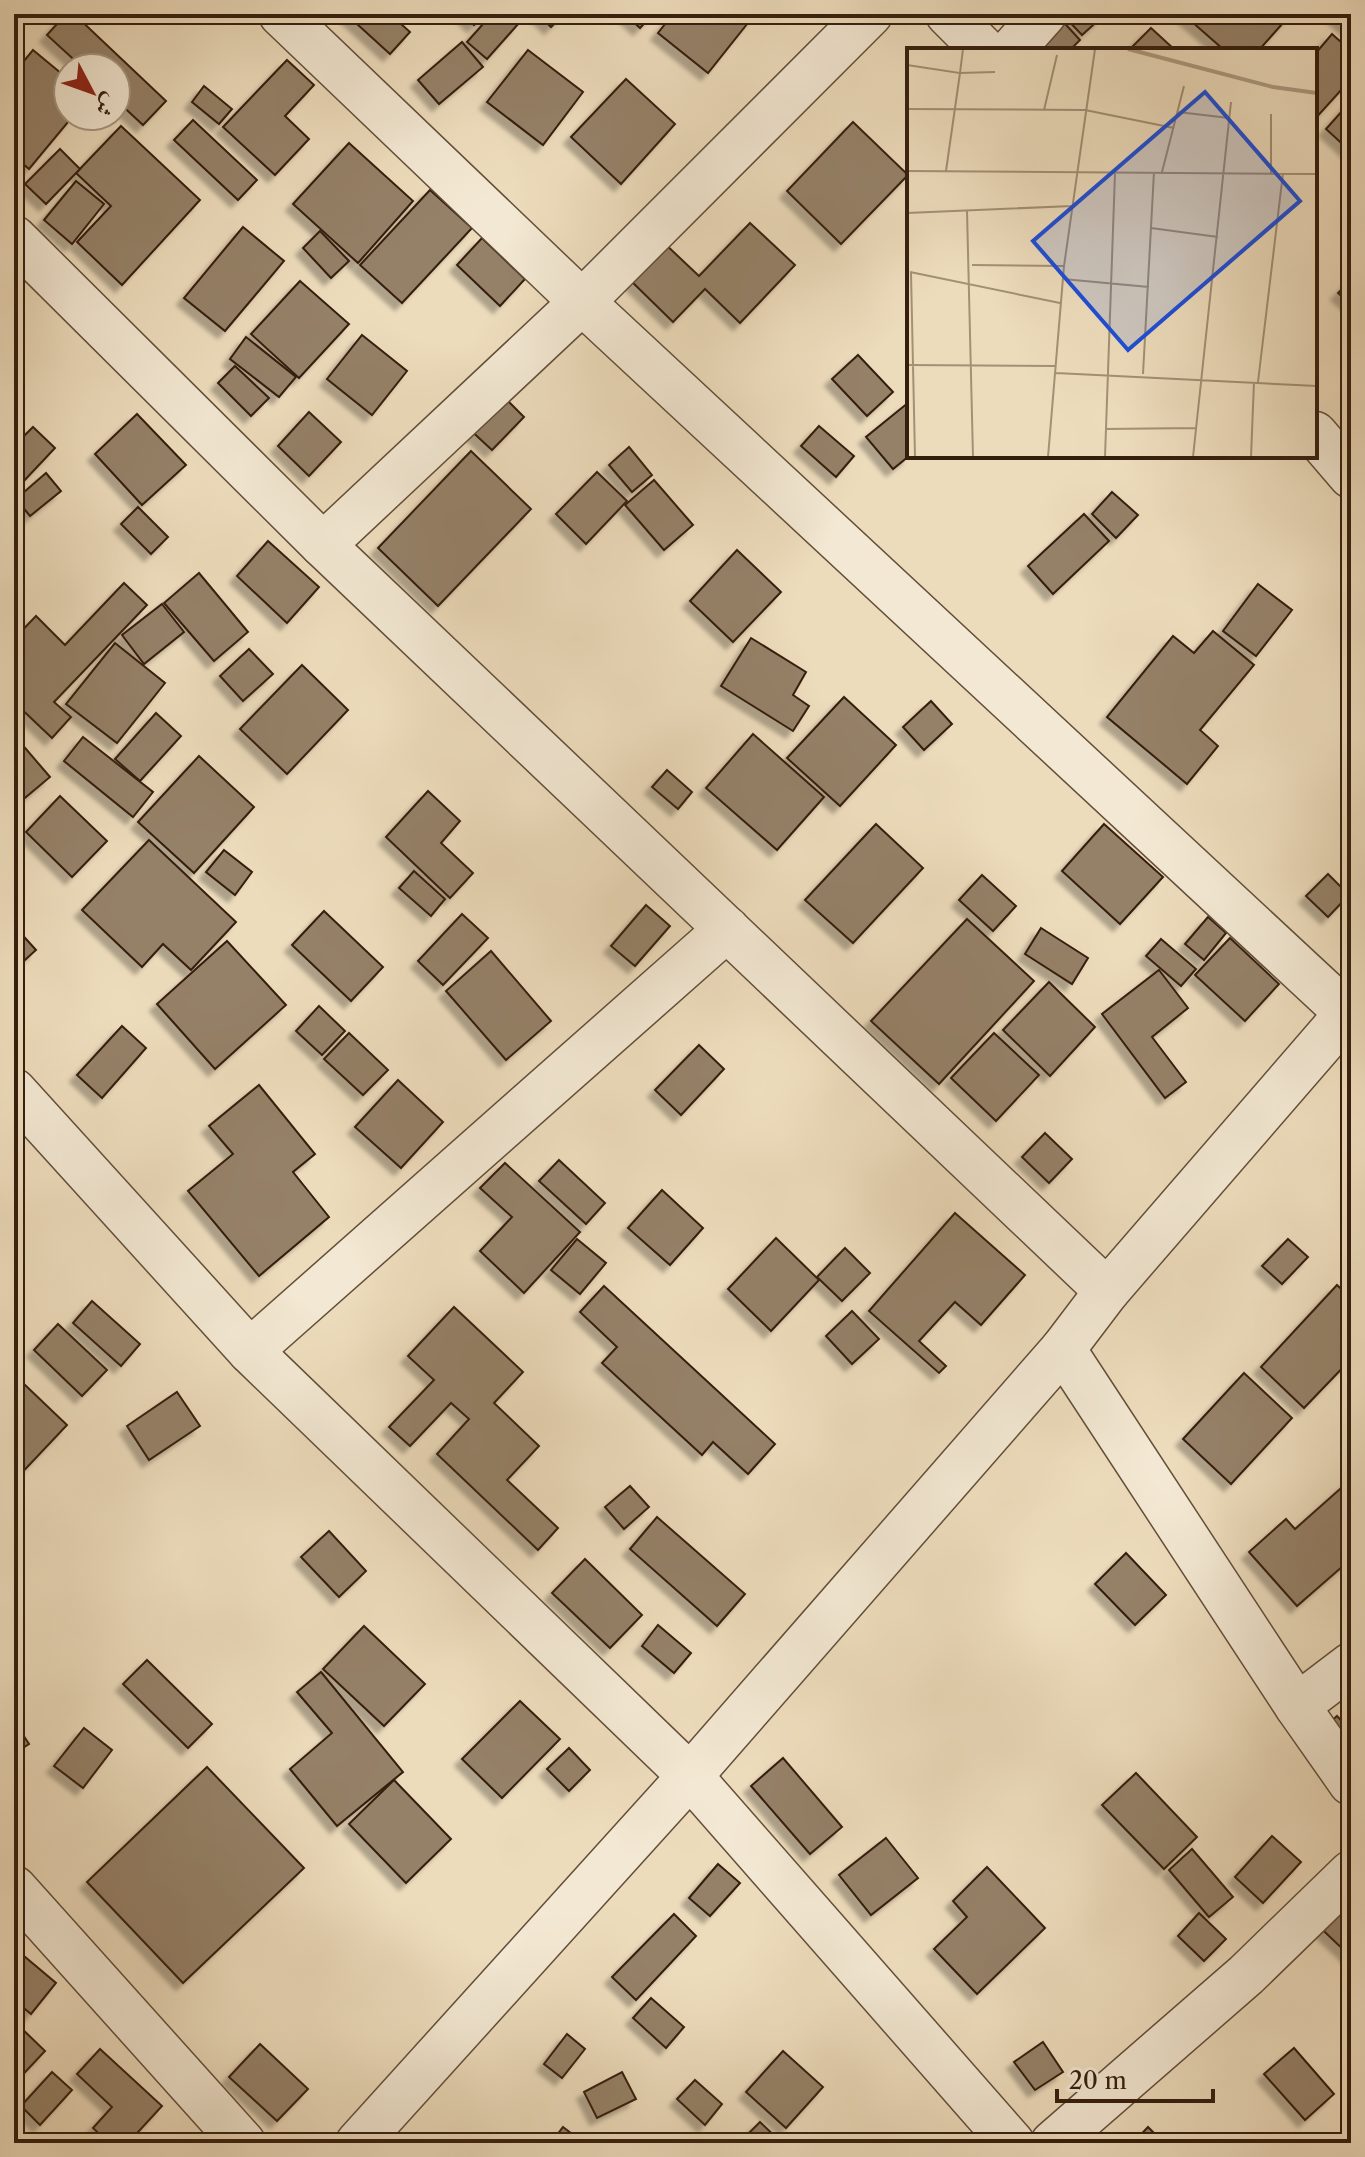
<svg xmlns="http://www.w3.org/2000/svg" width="1365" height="2157" viewBox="0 0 1365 2157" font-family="'Libre Caslon Text',Amiri,serif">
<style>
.building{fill:#958168;stroke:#351e0e;stroke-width:2;filter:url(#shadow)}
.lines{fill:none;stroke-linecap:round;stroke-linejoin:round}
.minor-casing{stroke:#634e3a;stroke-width:47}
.minor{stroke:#f3e8d3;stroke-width:44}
.inset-river{fill:none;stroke:#ae9b81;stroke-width:4}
.inset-road{fill:none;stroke:#a39076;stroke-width:2}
.view{fill:#1d4ed8;fill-opacity:0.15;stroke:#1d4ed8;stroke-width:4}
.inset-edge{fill:none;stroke:#351e0e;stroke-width:4}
</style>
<defs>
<filter id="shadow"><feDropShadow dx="-7" dy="7" stdDeviation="2" flood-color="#0004"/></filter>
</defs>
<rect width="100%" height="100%" fill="#eddcbc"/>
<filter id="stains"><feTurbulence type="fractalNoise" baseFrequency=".0025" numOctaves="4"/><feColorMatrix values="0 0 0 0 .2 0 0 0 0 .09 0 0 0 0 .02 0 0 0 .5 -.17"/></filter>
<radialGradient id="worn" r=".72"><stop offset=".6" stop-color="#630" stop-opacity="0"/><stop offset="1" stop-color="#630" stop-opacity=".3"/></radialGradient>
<!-- building -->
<g class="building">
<polygon points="66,14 74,14 166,101 143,125 116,100 116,68 83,68 47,35"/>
<polygon points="346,14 390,14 410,32 390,54"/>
<polygon points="463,14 486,14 474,25"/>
<polygon points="492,14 509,14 519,23 487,59 467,42"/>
<polygon points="538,14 564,14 551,27"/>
<polygon points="625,14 653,14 640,28"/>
<polygon points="673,14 755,14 708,73 658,33"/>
<polygon points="1056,14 1080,40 1070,50 1005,50"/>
<polygon points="1062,14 1099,14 1102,17 1082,35"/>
<polygon points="1183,14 1291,14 1259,50 1224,50"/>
<polygon points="1333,14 1351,14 1351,30"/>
<polygon points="1151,28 1175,50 1129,50"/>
<polygon points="1332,34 1351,51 1351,79 1315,119 1315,54"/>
<polygon points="462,42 483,67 439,104 418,80"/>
<polygon points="33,50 68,79 68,116 73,116 29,169 14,156 14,73"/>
<polygon points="528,50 583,92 543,145 487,102"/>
<polygon points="287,60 314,85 285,116 309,139 275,175 223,127"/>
<polygon points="626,79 675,124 621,184 571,137"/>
<polygon points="204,86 232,109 219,124 192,102"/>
<polygon points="1351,101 1351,152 1326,129"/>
<polygon points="193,120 257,180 238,200 174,140"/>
<polygon points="853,122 908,175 841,244 787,191"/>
<polygon points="121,126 200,200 122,285 77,242 111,206 76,173"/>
<polygon points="349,143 413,201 358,263 293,204"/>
<polygon points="60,149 80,169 46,204 25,184"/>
<polygon points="76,181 104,204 72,244 44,220"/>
<polygon points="430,190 472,228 402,303 360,265"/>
<polygon points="750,223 795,265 740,323 705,289 673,322 627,277 662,241 699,276"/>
<polygon points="243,227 284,261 225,331 184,298"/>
<polygon points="320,231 349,261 331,278 303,248"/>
<polygon points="482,238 525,279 500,306 457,265"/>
<polygon points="1351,280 1351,305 1338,293"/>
<polygon points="300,281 349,324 299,378 251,334"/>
<polygon points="362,335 407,371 372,415 327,379"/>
<polygon points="246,337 296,377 279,397 230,359"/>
<polygon points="858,355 893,392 867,416 832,379"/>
<polygon points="235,366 269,398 251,416 218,383"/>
<polygon points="501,394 524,417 492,450 467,427"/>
<polygon points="909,402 909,456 893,469 866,437"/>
<polygon points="309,412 341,442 309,476 278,446"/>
<polygon points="137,414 186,465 142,505 95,454"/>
<polygon points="819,426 854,456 836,477 801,446"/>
<polygon points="33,427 55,448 21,484 14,477 14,446"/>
<polygon points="629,447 652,475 632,492 609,465"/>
<polygon points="471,451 531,509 438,606 378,548"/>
<polygon points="597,472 627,501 586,544 556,514"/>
<polygon points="46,473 61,491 30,516 16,499"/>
<polygon points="654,480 693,525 664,550 625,505"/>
<polygon points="1112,492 1138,515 1116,538 1092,514"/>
<polygon points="138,507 168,537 151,554 121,524"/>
<polygon points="1084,514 1109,541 1053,594 1028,566"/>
<polygon points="268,541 319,587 287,623 237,576"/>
<polygon points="737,550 781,592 733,642 690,601"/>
<polygon points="199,573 248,632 214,661 164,603"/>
<polygon points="124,583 147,605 54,702 71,717 52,738 14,702 14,639 36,616 65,645"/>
<polygon points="1258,584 1292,610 1256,656 1223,631"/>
<polygon points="162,604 184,632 144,664 122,635"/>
<polygon points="1213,631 1254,665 1200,730 1218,746 1187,784 1107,717 1173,636 1194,653"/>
<polygon points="751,638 806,672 793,695 809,706 793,731 721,686"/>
<polygon points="115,643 165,683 117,743 66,704"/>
<polygon points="249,649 273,674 243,701 220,676"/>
<polygon points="302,665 348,710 287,774 240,729"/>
<polygon points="844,697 896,745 840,806 787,758"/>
<polygon points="931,701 952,724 924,750 903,727"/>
<polygon points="156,713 181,736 140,781 115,759"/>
<polygon points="753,734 824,797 777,850 706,788"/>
<polygon points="14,735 50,777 14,807"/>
<polygon points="83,737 153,792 133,817 64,761"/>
<polygon points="199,756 254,807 194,873 138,822"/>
<polygon points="667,770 692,792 678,809 652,787"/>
<polygon points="428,791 460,821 441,843 473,873 450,898 386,837"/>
<polygon points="60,796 107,841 72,877 26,832"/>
<polygon points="876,824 923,868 853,943 805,900"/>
<polygon points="1104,824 1163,877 1120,924 1062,871"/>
<polygon points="149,840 236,922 191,970 163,944 142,967 82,910"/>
<polygon points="224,850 252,872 235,895 206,872"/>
<polygon points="414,871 445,899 431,916 399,888"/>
<polygon points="1328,874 1349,895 1328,917 1306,896"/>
<polygon points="982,875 1016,906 993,931 959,900"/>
<polygon points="646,905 670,926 635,966 611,946"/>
<polygon points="324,911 383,967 351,1001 292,945"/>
<polygon points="462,914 488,938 443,985 418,961"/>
<polygon points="1208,917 1226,933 1204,960 1185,944"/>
<polygon points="967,919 1034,981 939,1084 871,1021"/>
<polygon points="1041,928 1088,958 1072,984 1025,954"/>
<polygon points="17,929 36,950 14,970 14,931"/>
<polygon points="1230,938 1279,984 1245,1021 1195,975"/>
<polygon points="1161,939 1196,969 1181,986 1146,956"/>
<polygon points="227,941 286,1005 215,1069 157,1004"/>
<polygon points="491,951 551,1021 506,1060 446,991"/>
<polygon points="1159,970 1188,1008 1152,1037 1186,1082 1165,1098 1102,1014"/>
<polygon points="1049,982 1095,1027 1050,1076 1003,1030"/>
<polygon points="319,1006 345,1031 322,1055 296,1031"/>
<polygon points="122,1026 146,1048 102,1098 77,1075"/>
<polygon points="349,1033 388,1070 363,1095 324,1059"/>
<polygon points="994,1033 1039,1075 996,1121 951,1078"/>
<polygon points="699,1045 724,1069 681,1115 655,1090"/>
<polygon points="398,1080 443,1122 401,1168 355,1127"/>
<polygon points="259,1085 315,1154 293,1172 329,1217 259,1276 188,1191 233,1154 209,1126"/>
<polygon points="1045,1133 1072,1159 1049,1183 1022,1157"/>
<polygon points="559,1160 605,1203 586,1224 539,1181"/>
<polygon points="505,1163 580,1232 524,1293 480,1251 512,1217 480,1188"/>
<polygon points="662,1190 703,1228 670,1265 628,1228"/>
<polygon points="955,1213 1025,1275 981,1325 955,1302 919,1341 946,1366 939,1373 869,1311"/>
<polygon points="776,1238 819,1280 771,1331 728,1289"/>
<polygon points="577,1239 606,1263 580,1294 551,1270"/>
<polygon points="1288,1239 1308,1257 1282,1284 1262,1266"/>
<polygon points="845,1248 870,1273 842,1301 817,1277"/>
<polygon points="1337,1285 1351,1298 1351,1359 1304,1408 1261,1367"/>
<polygon points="604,1286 775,1444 748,1474 713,1442 702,1455 602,1363 617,1347 580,1312"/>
<polygon points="92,1301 140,1344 121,1366 73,1323"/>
<polygon points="454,1307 523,1372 494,1403 539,1446 507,1480 558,1528 538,1550 437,1454 469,1419 451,1403 410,1446 389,1427 434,1380 408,1356"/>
<polygon points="852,1311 879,1339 852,1364 826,1336"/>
<polygon points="58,1324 107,1370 82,1396 34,1350"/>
<polygon points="1244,1373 1292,1418 1231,1484 1183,1439"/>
<polygon points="24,1384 67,1425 15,1480 14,1394"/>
<polygon points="177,1392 200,1426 149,1460 127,1426"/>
<polygon points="1349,1481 1351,1484 1351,1559 1297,1606 1249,1552 1286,1519 1295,1529"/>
<polygon points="630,1486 649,1507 624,1529 605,1507"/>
<polygon points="657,1517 745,1594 717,1626 630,1549"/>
<polygon points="329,1531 366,1571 339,1597 301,1557"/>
<polygon points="1126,1553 1166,1595 1135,1625 1095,1584"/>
<polygon points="585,1559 642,1615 610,1648 552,1593"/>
<polygon points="658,1625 691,1653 674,1673 642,1646"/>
<polygon points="364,1626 425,1684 384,1726 323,1669"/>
<polygon points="147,1660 212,1724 188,1748 123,1684"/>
<polygon points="321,1672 403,1772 337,1826 290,1769 332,1733 297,1692"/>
<polygon points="520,1701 560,1739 502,1798 462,1759"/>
<polygon points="1337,1716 1351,1731 1351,1752 1318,1733"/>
<polygon points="14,1721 29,1744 14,1754"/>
<polygon points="84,1728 112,1750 83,1788 54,1766"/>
<polygon points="569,1748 590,1770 569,1791 547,1769"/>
<polygon points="783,1758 842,1827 810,1854 751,1786"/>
<polygon points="207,1767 304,1868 183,1983 87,1882"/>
<polygon points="1136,1773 1197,1837 1164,1869 1102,1805"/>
<polygon points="394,1780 451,1839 406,1883 349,1824"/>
<polygon points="1272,1836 1301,1862 1263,1903 1235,1877"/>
<polygon points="886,1838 918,1878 871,1915 839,1875"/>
<polygon points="1192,1849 1233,1897 1209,1917 1169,1870"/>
<polygon points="718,1864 740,1883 710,1916 689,1898"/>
<polygon points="987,1867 1045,1928 977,1994 934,1949 967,1917 953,1901"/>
<polygon points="1351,1881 1351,1957 1308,1916"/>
<polygon points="1199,1913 1226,1939 1204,1961 1178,1936"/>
<polygon points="674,1914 696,1936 636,2000 612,1977"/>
<polygon points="24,1956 56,1983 31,2014 14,2000 14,1968"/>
<polygon points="651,1998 684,2027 666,2048 633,2018"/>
<polygon points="14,2021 45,2051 14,2084"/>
<polygon points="567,2034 585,2049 562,2078 544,2064"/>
<polygon points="1043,2042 1063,2072 1035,2090 1014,2062"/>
<polygon points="260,2044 308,2089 277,2121 229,2077"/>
<polygon points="1294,2048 1334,2094 1305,2120 1264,2074"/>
<polygon points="100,2049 162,2106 128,2143 109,2143 93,2128 112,2107 77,2074"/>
<polygon points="783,2051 823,2087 786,2128 746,2092"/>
<polygon points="52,2072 72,2090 40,2125 21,2106"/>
<polygon points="622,2072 636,2099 597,2118 584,2092"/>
<polygon points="695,2080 722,2104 705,2125 677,2099"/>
<polygon points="760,2122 782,2143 745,2143 742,2140"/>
<polygon points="563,2127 584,2143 551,2143"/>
<polygon points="1148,2127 1164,2143 1133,2143"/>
</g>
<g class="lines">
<!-- minor casing -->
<g class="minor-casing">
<g id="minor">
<polyline points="281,14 582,302 1347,1013"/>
<polyline points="948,14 984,50"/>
<polyline points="1012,50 1044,14"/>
<polyline points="14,238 323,545 1107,1291"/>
<polyline points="1315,434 1351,476"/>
<polyline points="323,545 582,302 870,14"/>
<polyline points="14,1091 250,1351 690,1776 1012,2143"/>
<polyline points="1063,1349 1297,1706 1351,1783"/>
<polyline points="250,1351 727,929"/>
<polyline points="1297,1706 1351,1665"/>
<polyline points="14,1888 243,2143"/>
<polyline points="358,2143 690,1776 1063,1349 1107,1291 1351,1009"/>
<polyline points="1053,2143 1246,1975 1351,1873"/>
</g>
</g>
<!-- minor -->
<use href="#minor" class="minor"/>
</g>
<!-- overview -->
<g transform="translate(907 48)">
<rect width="410" height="410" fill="#eddcbc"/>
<path class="inset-river" d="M221,1L366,39L410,45"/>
<path class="inset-road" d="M56,1L53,25L88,24M0,17L53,25L39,123M0,61L178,62L267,80M137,62L150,7M271,64L322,70M0,123L410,126M255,124L277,38M364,125V66M60,163L66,409M0,165L165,158M244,180L311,189M65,217L157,218M3,224L153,255M4,225L8,409M156,231L242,239M0,317L149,318M149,325L410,338M236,326L247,124M351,334L376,125M198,381L289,380M141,409L157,218L188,1M198,409L208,125M286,409L324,54M344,409L347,334"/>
<path class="view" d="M298,44L393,153L221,302L126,193Z"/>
<rect width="410" height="410" class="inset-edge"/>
</g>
<!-- margin -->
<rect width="1365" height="2157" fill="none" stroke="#eddcbc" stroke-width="48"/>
<rect x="16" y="16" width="1333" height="2125" fill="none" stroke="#351e0e" stroke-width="4"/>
<rect x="24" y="24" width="1317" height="2109" fill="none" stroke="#351e0e" stroke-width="2"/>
<!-- north arrow -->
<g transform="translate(92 92) rotate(131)"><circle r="38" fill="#f3e8d3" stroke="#a79784" stroke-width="2"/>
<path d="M0-6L14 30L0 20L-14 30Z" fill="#8f2418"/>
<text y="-12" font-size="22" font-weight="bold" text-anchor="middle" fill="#351e0e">ش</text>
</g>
<!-- scale -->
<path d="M1057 2089v12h156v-12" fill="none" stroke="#351e0e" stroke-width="4"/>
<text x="1069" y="2089" font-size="24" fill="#351e0e" stroke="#f3e8d3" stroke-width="6" paint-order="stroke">20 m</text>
<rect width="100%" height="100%" filter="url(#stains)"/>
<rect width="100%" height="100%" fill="url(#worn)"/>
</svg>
